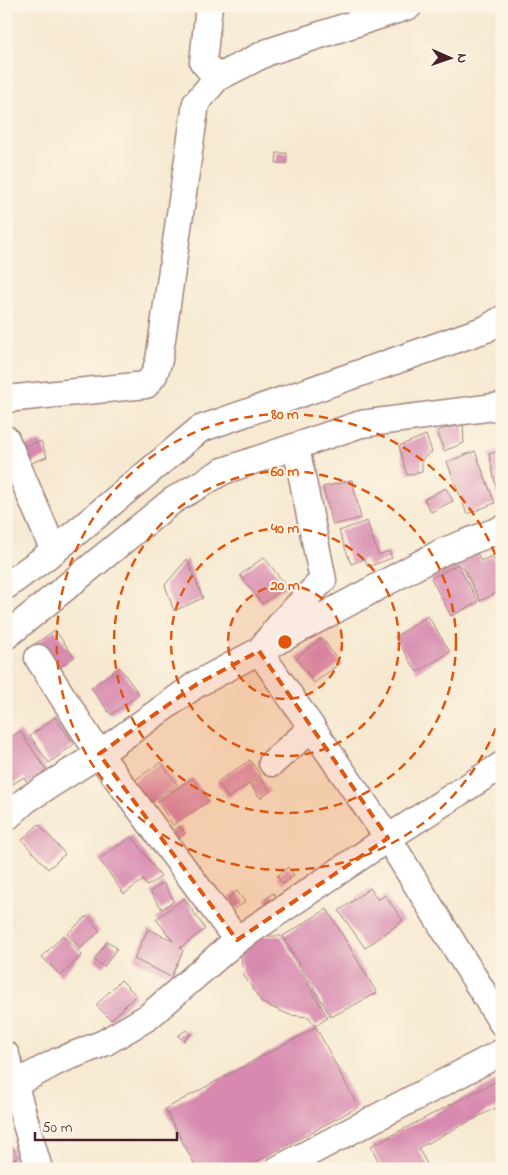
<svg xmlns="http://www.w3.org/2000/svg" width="508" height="1175" viewBox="0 0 508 1175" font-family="'Indie Flower',sans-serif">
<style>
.building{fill:#d789af}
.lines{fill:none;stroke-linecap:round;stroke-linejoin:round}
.minor-casing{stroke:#a0847e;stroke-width:29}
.minor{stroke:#fff;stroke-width:26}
.marked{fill:#e0560e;fill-opacity:0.2;stroke:#e0560e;stroke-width:4;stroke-dasharray:10 6;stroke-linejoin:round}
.ring{fill:none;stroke:#e0560e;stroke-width:2.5;stroke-dasharray:9 6}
.centre{fill:#e0560e;stroke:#fcf5e5;stroke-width:2.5}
.ring-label{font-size:15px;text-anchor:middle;font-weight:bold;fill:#e0560e;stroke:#fcf5e5;stroke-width:4;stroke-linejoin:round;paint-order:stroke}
</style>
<rect width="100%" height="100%" fill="#fcf5e5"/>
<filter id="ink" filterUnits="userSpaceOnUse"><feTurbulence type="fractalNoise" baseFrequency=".02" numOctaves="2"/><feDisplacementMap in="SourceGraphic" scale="10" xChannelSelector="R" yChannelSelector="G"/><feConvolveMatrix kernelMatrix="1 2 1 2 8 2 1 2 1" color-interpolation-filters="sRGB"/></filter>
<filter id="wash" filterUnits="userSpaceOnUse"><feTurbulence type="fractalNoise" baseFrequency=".0096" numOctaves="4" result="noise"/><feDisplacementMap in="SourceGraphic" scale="20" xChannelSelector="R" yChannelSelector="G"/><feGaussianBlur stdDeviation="1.12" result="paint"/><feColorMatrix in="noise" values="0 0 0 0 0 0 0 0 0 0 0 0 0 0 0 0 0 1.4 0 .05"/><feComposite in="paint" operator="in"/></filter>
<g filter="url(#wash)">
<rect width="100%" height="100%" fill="#f7e9d1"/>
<g id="blocks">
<!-- building -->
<g class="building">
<polygon points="277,153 287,153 287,163 276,163"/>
<polygon points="463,424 464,443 444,451 437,431"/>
<polygon points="426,435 432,452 422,459 422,472 407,475 399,446"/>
<polygon points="41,441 47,457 29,464 23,447"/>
<polygon points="475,451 495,503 467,514 447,462"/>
<polygon points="500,451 502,495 498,496 489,454"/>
<polygon points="352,480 361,518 333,525 323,487"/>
<polygon points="446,488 453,501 431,512 424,499"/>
<polygon points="367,521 378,555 389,551 392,558 368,567 365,559 351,564 339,531"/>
<polygon points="476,551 481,561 492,556 502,575 502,590 480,601 459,559"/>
<polygon points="264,557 286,586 262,604 240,575"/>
<polygon points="187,559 203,598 174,611 165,585"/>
<polygon points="458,564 478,602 451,616 431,578"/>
<polygon points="428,616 450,652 417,672 395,637"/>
<polygon points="55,630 74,657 51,674 32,646"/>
<polygon points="322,638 340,663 314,683 296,658"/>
<polygon points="119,667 139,694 111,715 91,688"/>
<polygon points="55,717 74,744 49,763 30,736"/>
<polygon points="20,731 47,771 28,784 24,777 13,784 6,775 6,740"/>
<polygon points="250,760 261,776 228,798 217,782"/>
<polygon points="161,762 177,784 147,806 131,783"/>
<polygon points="193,778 209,801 173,825 157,801"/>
<polygon points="261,778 270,792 260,798 251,785"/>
<polygon points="39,824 65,854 48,869 22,840"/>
<polygon points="180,826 185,834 174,841 169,834"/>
<polygon points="132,836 161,877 147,886 143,880 124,894 99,859"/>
<polygon points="288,867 294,875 283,884 277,876"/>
<polygon points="163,883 174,901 162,909 150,892"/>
<polygon points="370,888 378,900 385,895 403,921 365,948 339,911"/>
<polygon points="237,891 245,902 235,909 228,898"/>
<polygon points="273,893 277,898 269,904 266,899"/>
<polygon points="184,898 205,929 180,948 183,951 171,977 134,959 148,929 173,941 156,919"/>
<polygon points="327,909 377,993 331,1017 283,936"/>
<polygon points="87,916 100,931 80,949 67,934"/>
<polygon points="63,935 82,955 61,976 42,957"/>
<polygon points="263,936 281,936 328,1018 315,1026 309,1017 290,1015 262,1003 243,974 240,947"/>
<polygon points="107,941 117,948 104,967 94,960"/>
<polygon points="121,980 136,995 111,1020 96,1005"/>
<polygon points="316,1027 358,1107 243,1169 197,1169 165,1109"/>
<polygon points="186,1030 191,1034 184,1041 178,1036"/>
<polygon points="502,1078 502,1118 495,1108 418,1148 430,1169 382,1169 371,1146"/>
<polygon points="13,1147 17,1158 6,1162 6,1150"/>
</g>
</g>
</g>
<g filter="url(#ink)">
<use href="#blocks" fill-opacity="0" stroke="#a0847e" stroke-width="1"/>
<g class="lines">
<!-- minor casing -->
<g class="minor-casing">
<g id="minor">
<polyline points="209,6 203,62 217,78"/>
<polyline points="6,399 146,385 154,375 159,360 196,103 217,78 268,52 409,6"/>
<polyline points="6,439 54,551"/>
<polyline points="502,529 444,551 259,651 388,838 502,1023"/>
<polyline points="6,586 54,551 200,429 486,329 502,319"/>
<polyline points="6,636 172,501 223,471 361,424 502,406"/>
<polyline points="38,658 99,754 237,940"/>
<polyline points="272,763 312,728"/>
<polyline points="6,818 26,800 99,754 197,684 259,651 283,621 323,580 296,447"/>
<polyline points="6,1055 39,1169"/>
<polyline points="15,1084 58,1061 104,1043 148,1017 237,940 388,838 502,765"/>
<polyline points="278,1169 502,1052"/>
</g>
</g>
<!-- minor -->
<use href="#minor" class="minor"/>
</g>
</g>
<!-- marked area -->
<path class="marked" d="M259,651L388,838L237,940L99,754L197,684Z"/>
<!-- distance rings -->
<circle cx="285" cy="642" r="57" fill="#e0560e" fill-opacity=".12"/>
<g class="ring">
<circle cx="285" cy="642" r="57"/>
<circle cx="285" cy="642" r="114"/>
<circle cx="285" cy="642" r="171"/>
<path d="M501 714A228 228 0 1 1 501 570"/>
</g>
<circle cx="285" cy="642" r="8" class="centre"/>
<g class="ring-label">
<text x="285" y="419">80 m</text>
<text x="285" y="476">60 m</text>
<text x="285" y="533">40 m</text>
<text x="285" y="590">20 m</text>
</g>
<!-- margin -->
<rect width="508" height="1175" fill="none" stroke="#fcf5e5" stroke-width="25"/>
<!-- north arrow -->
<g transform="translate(450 58) rotate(92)" stroke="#fcf5e5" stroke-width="4" paint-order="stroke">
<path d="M0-4L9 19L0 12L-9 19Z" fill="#4a1f2b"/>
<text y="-8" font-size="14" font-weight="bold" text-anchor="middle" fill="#4a1f2b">N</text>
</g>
<!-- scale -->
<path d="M35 1132v8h142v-8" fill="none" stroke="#4a1f2b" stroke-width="2.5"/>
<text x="42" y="1132" font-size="15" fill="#4a1f2b" stroke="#fcf5e5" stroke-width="4" paint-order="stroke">50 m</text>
</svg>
